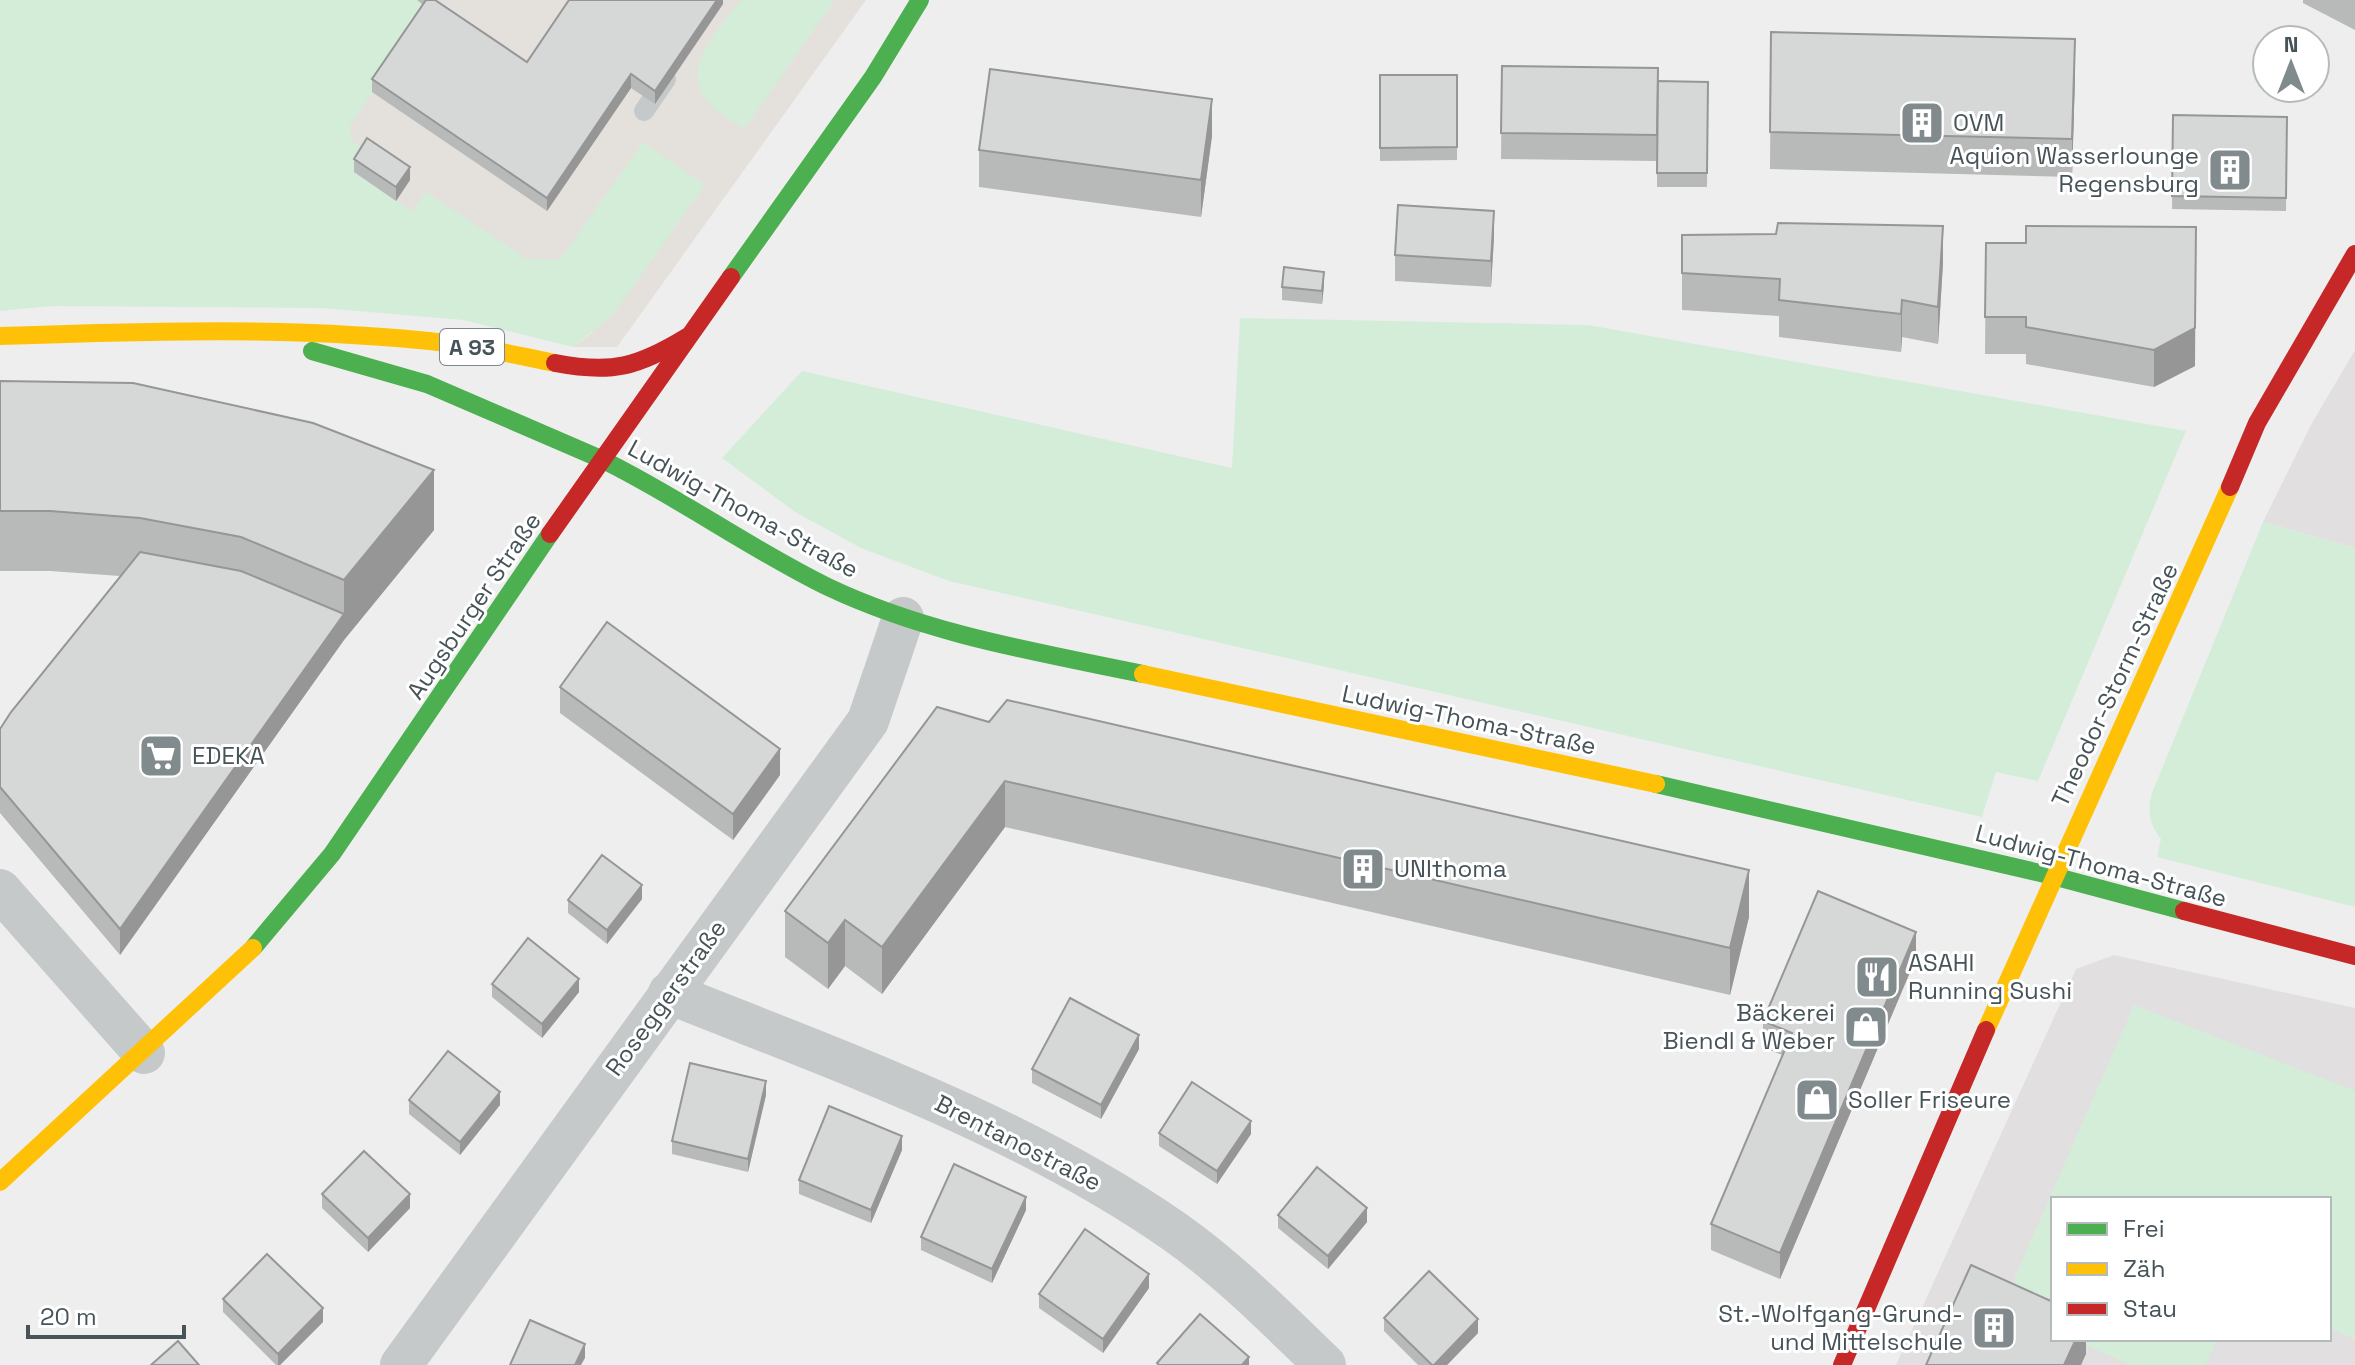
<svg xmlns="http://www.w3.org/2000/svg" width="2355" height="1365" viewBox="0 0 2355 1365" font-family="'Space Grotesk',sans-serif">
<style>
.commercial{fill:#e4e0dc}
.education{fill:#e1dfe0;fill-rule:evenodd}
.green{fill:#d4edd9}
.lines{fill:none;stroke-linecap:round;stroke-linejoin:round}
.lane{stroke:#c5c9ca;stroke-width:20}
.street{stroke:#c5c9ca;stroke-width:42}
.fast{stroke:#4caf50;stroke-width:18}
.slow{stroke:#ffc107;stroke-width:18}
.jam{stroke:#c62828;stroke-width:18}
.wall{fill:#b8b9b9}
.shaded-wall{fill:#969696}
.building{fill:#d6d7d7;stroke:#969696;stroke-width:2}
.labels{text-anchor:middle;stroke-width:6;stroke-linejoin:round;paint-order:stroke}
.shield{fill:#fff;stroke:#7e878b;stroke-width:2}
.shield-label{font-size:22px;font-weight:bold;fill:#465459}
.poi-label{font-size:24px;fill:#465459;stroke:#fff;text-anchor:start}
.street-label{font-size:24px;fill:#465459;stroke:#fff}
</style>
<rect width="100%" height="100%" fill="#efeeee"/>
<!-- commercial -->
<polygon class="commercial" points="341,0 866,0 617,347 573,347 593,332 265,141"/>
<!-- education -->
<g class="education">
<polygon points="2355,350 2355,548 2263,522 2312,423"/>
<path d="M2114,955L2355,1008V1365H1896L2076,969ZM2053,1199H2329V1339H2053Z"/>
</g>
<!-- green -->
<g class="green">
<polygon points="0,0 417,0 429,9 350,126 351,140 367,152 354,172 412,212 426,192 527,259 560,260 643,142 705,185 613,315 573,347 463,320 321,308 52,306 0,311"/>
<path d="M742,0H835L744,129C732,121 718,113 709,103C678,69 720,27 742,0Z"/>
<polygon points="1240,318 1588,325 2186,431 2038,781 1996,772 1982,817 949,581 861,548 795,512 722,458 802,371 1232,468"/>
<path d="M2263,522L2355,548V907L2157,857L2161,839C2149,825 2147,810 2152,793Z"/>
<polygon points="2134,1005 2355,1091 2355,1339 2329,1328 2329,1199 2053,1199 2053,1331 2001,1309"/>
<polygon points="2071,1339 2217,1339 2206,1365 2131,1365"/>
</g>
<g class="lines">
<!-- lane -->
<polyline class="lane" points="644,111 666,79"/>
<!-- street -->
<g class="street">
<polyline points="0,890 144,1053"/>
<path d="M669,993C841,1062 1021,1125 1175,1232C1229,1270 1277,1319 1325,1365"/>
<polyline points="401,1365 868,721 903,618"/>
</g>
<!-- fast -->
<g class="fast">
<polyline points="731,277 873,77 920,0"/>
<polyline points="312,351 427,384 601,459"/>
<path d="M601,459C679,497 750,549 828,587C927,634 1037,652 1143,674"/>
<polyline points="1656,784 2053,876 2184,911"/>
<polyline points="253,948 332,854 550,534"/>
</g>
<!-- slow -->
<g class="slow">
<path d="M0,336C148,331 299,326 447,343C483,347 519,356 555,363"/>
<polyline points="1143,674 1656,784"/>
<polyline points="1986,1030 2230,487"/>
<polyline points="0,1182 253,948"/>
</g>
<!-- jam -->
<g class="jam">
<path d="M555,363C612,374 638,367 687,337"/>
<polyline points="2230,487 2257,423 2355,254"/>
<polyline points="550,534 731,277"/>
<polyline points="2184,911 2355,956"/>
<polyline points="1842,1365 1986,1030"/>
</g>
</g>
<!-- wall -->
<g class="wall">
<polygon points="417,0 435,0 527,62 723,0 723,4 655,104 631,88 547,211 372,92 372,79 423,5"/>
<polygon points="2303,0 2355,0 2355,30 2303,3"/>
<polygon points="1771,32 2075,76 2072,177 1770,169"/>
<polygon points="1502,66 1658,81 1708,82 1707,187 1657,187 1657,161 1501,159"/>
<polygon points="1380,75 1457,75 1457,160 1380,161"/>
<polygon points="2173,115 2287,117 2286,211 2172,209"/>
<polygon points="1212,136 1201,217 979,187 979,150"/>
<polygon points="354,159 410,180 396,201 354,172"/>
<polygon points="1682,235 1943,263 1938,344 1902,337 1901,352 1779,337 1779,316 1682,310"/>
<polygon points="1494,237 1491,287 1395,281 1395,255"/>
<polygon points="1986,243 2195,366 2154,387 2026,364 2026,354 1985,354"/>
<polygon points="1324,285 1322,304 1282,300 1282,287"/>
<polygon points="0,381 434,530 344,640 120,955 0,813 0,729 120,576 50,571 0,571"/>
<polygon points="560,687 780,775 733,840 560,713"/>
<polygon points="989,722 1749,917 1730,995 1005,827 882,994 845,966 828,989 785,957 785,911"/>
<polygon points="642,899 607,944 568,913 568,900"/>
<polygon points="1916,958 1780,1279 1711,1250 1711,1224 1782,1055 1763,1047 1763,1021"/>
<polygon points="492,984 579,992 542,1038 492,997"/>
<polygon points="1139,1049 1101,1119 1032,1083 1032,1069"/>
<polygon points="766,1095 748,1172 672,1154 672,1141"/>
<polygon points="409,1100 500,1105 460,1155 409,1114"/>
<polygon points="1159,1133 1251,1134 1217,1184 1159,1146"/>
<polygon points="902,1150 871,1223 799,1194 799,1180"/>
<polygon points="322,1194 410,1208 368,1252 322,1208"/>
<polygon points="1026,1210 992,1283 921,1250 921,1237"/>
<polygon points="1278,1215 1367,1222 1328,1269 1278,1228"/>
<polygon points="1149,1288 1103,1353 1039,1308 1039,1294"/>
<polygon points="223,1299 323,1322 280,1365 276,1365 223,1312"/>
<polygon points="1384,1318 1478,1333 1447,1365 1418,1365 1384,1331"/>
</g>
<!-- shaded-wall -->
<g class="shaded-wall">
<polygon points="717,0 723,0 723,4 655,104 655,91"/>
<polygon points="2075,39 2075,76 2072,177 2072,139"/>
<polygon points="631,74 631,88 547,211 547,198"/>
<polygon points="1212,99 1212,136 1201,217 1201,180"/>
<polygon points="410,167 410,180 396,201 396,187"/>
<polygon points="1494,211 1494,237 1491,287 1491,261"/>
<polygon points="1943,226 1943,263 1938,344 1938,307"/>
<polygon points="2196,227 2195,366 2154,387 2154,350"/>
<polygon points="1324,272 1324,285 1322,304 1322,291"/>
<polygon points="1902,300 1902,337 1901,352 1901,314"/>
<polygon points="434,470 434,530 344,640 344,580"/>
<polygon points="344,614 344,640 120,955 120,929"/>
<polygon points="780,749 780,775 733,840 733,814"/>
<polygon points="1005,781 1005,827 882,994 882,947"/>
<polygon points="1749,870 1749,917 1730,995 1730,948"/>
<polygon points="642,885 642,899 607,944 607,930"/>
<polygon points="845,920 845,966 828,989 828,943"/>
<polygon points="1916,932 1916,958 1780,1279 1780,1253"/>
<polygon points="579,979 579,992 542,1038 542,1024"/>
<polygon points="1139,1035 1139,1049 1101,1119 1101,1105"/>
<polygon points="766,1081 766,1095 748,1172 748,1159"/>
<polygon points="500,1092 500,1105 460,1155 460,1142"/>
<polygon points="1251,1121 1251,1134 1217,1184 1217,1171"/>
<polygon points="902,1136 902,1150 871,1223 871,1210"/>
<polygon points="410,1194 410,1208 368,1252 368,1238"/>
<polygon points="1026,1197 1026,1210 992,1283 992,1269"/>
<polygon points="1367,1208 1367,1222 1328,1269 1328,1256"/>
<polygon points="1149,1274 1149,1288 1103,1353 1103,1339"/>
<polygon points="323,1308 323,1322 280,1365 278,1365 278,1354"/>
<polygon points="1478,1319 1478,1333 1447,1365 1434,1365"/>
<polygon points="2076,1339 2086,1339 2086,1354 2081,1365 2064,1365"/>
<polygon points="585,1344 585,1358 581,1365 575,1365"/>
<polygon points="1249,1357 1249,1365 1242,1365"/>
</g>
<!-- building -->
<g class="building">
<polygon points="426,0 435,0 527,62 569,0 717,0 655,91 631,74 547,198 372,79"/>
<polygon points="1771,32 2075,39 2072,139 1770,132"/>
<polygon points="1502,66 1658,68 1657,135 1501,133"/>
<polygon points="990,69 1212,99 1201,180 979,150"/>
<polygon points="1380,75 1457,75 1457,147 1380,148"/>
<polygon points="1658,81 1708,82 1707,173 1657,173"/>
<polygon points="2173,115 2287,117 2286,198 2172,196"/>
<polygon points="367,138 410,167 396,187 354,159"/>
<polygon points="1398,205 1494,211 1491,261 1395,255"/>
<polygon points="1778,223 1943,226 1938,307 1902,300 1901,314 1779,300 1780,279 1682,273 1682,235 1776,234"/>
<polygon points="2026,226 2196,227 2195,328 2154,350 2026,327 2026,317 1985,317 1986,243 2026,243"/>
<polygon points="1284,267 1324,272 1322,291 1282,287"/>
<polygon points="0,381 133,383 313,423 434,470 344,580 241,537 140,518 50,511 0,511"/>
<polygon points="140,552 241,571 344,614 120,929 0,787 0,729 11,712"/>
<polygon points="607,622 780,749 733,814 560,687"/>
<polygon points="1007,700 1749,870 1730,948 1005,781 882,947 845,920 828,943 785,911 937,707 989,722"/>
<polygon points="602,855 642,885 607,930 568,900"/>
<polygon points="1818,891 1916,932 1780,1253 1711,1224 1792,1033 1763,1021"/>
<polygon points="528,938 579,979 542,1024 492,984"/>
<polygon points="1070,998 1139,1035 1101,1105 1032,1069"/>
<polygon points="448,1051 500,1092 460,1142 409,1100"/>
<polygon points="690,1063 766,1081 748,1159 672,1141"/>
<polygon points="1192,1082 1251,1121 1217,1171 1159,1133"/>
<polygon points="829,1106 902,1136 871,1210 799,1180"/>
<polygon points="364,1151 410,1194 368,1238 322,1194"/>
<polygon points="954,1164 1026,1197 992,1269 921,1237"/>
<polygon points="1317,1167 1367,1208 1328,1256 1278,1215"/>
<polygon points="1085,1229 1149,1274 1103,1339 1039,1294"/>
<polygon points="267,1254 323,1308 278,1354 223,1299"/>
<polygon points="1971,1265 2053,1302 2053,1339 2076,1339 2064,1365 1926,1365"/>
<polygon points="1429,1271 1478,1319 1434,1365 1432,1365 1384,1318"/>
<polygon points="1200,1314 1249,1357 1242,1365 1159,1365 1157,1363"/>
<polygon points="530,1320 585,1344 575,1365 510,1365"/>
<polygon points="178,1341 199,1365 151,1365"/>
</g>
<!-- icons -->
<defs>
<g id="building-square" transform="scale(2.3)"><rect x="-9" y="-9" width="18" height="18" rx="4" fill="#818a8d" stroke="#fff"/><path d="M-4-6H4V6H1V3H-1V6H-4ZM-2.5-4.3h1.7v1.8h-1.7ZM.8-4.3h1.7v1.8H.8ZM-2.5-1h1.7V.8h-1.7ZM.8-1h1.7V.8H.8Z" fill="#fff"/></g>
<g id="supermarket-square" transform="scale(2.3)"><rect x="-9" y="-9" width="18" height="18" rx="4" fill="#818a8d" stroke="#fff"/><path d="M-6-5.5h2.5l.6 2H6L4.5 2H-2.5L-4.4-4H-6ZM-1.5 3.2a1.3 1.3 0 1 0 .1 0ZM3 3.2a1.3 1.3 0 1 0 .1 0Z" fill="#fff"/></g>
<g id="restaurant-square" transform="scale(2.3)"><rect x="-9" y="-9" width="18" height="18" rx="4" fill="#818a8d" stroke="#fff"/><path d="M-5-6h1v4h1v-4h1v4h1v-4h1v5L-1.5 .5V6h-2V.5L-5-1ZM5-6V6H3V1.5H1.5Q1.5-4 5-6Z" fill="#fff"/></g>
<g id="shop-square" transform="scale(2.3)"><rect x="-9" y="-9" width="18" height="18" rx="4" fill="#818a8d" stroke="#fff"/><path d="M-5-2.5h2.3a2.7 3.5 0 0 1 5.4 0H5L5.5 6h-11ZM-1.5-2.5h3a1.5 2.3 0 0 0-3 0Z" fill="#fff"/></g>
</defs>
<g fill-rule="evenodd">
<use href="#building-square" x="1922" y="123"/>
<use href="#building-square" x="2230" y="170"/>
<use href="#supermarket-square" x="161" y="756"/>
<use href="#building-square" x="1363" y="869"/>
<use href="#restaurant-square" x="1877" y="977"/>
<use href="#shop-square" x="1866" y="1027"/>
<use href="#shop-square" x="1817" y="1100"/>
<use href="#building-square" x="1994" y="1328"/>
</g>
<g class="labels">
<!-- shield labels -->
<rect class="shield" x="440" y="329" width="64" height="36" rx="6"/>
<g class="shield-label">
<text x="472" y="355">A 93</text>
</g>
<!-- poi labels -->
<g class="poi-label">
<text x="1953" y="131">OVM</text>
<text x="2199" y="164" text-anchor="end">Aquion Wasserlounge<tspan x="2199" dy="28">Regensburg</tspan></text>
<text x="192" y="764">EDEKA</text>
<text x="1394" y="877">UNIthoma</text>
<text x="1908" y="971">ASAHI<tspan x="1908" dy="28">Running Sushi</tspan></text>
<text x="1835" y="1021" text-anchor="end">Bäckerei<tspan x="1835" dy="28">Biendl &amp; Weber</tspan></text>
<text x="1848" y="1108">Soller Friseure</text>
<text x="1963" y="1322" text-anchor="end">St.-Wolfgang-Grund-<tspan x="1963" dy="28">und Mittelschule</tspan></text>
</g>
<!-- street labels -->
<g class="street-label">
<text transform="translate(743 509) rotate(29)" y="8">Ludwig-Thoma-Straße</text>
<text transform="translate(474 606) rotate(-56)" y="8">Augsburger Straße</text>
<text transform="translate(2115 685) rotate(-65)" y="8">Theodor-Storm-Straße</text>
<text transform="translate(1469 720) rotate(12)" y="8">Ludwig-Thoma-Straße</text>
<text transform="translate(2101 866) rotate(15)" y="8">Ludwig-Thoma-Straße</text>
<text transform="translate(666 998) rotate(-54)" y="8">Roseggerstraße</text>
<text transform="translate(1018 1143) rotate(27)" y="8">Brentanostraße</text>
</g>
</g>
<!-- legend -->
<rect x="2051" y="1197" width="280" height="144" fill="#ffffff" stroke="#b5bbbd" stroke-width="2"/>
<rect x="2067" y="1223" width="40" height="12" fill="#4caf50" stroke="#b5bbbd" stroke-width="2"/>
<text x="2123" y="1237" font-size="24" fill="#465459">Frei</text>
<rect x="2067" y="1263" width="40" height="12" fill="#ffc107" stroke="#b5bbbd" stroke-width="2"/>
<text x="2123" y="1277" font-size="24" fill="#465459">Zäh</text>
<rect x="2067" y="1303" width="40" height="12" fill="#c62828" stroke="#b5bbbd" stroke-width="2"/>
<text x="2123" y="1317" font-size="24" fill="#465459">Stau</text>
<!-- north arrow -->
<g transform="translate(2291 64)"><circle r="38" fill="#ffffff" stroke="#b5bbbd" stroke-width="2"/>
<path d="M0-6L14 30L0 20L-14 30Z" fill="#818a8d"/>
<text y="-12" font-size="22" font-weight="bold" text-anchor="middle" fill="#465459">N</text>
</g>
<!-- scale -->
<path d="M28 1325v12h156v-12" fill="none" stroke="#465459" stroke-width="4"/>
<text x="40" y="1325" font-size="24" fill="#465459" stroke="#ffffff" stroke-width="6" paint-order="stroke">20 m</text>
</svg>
